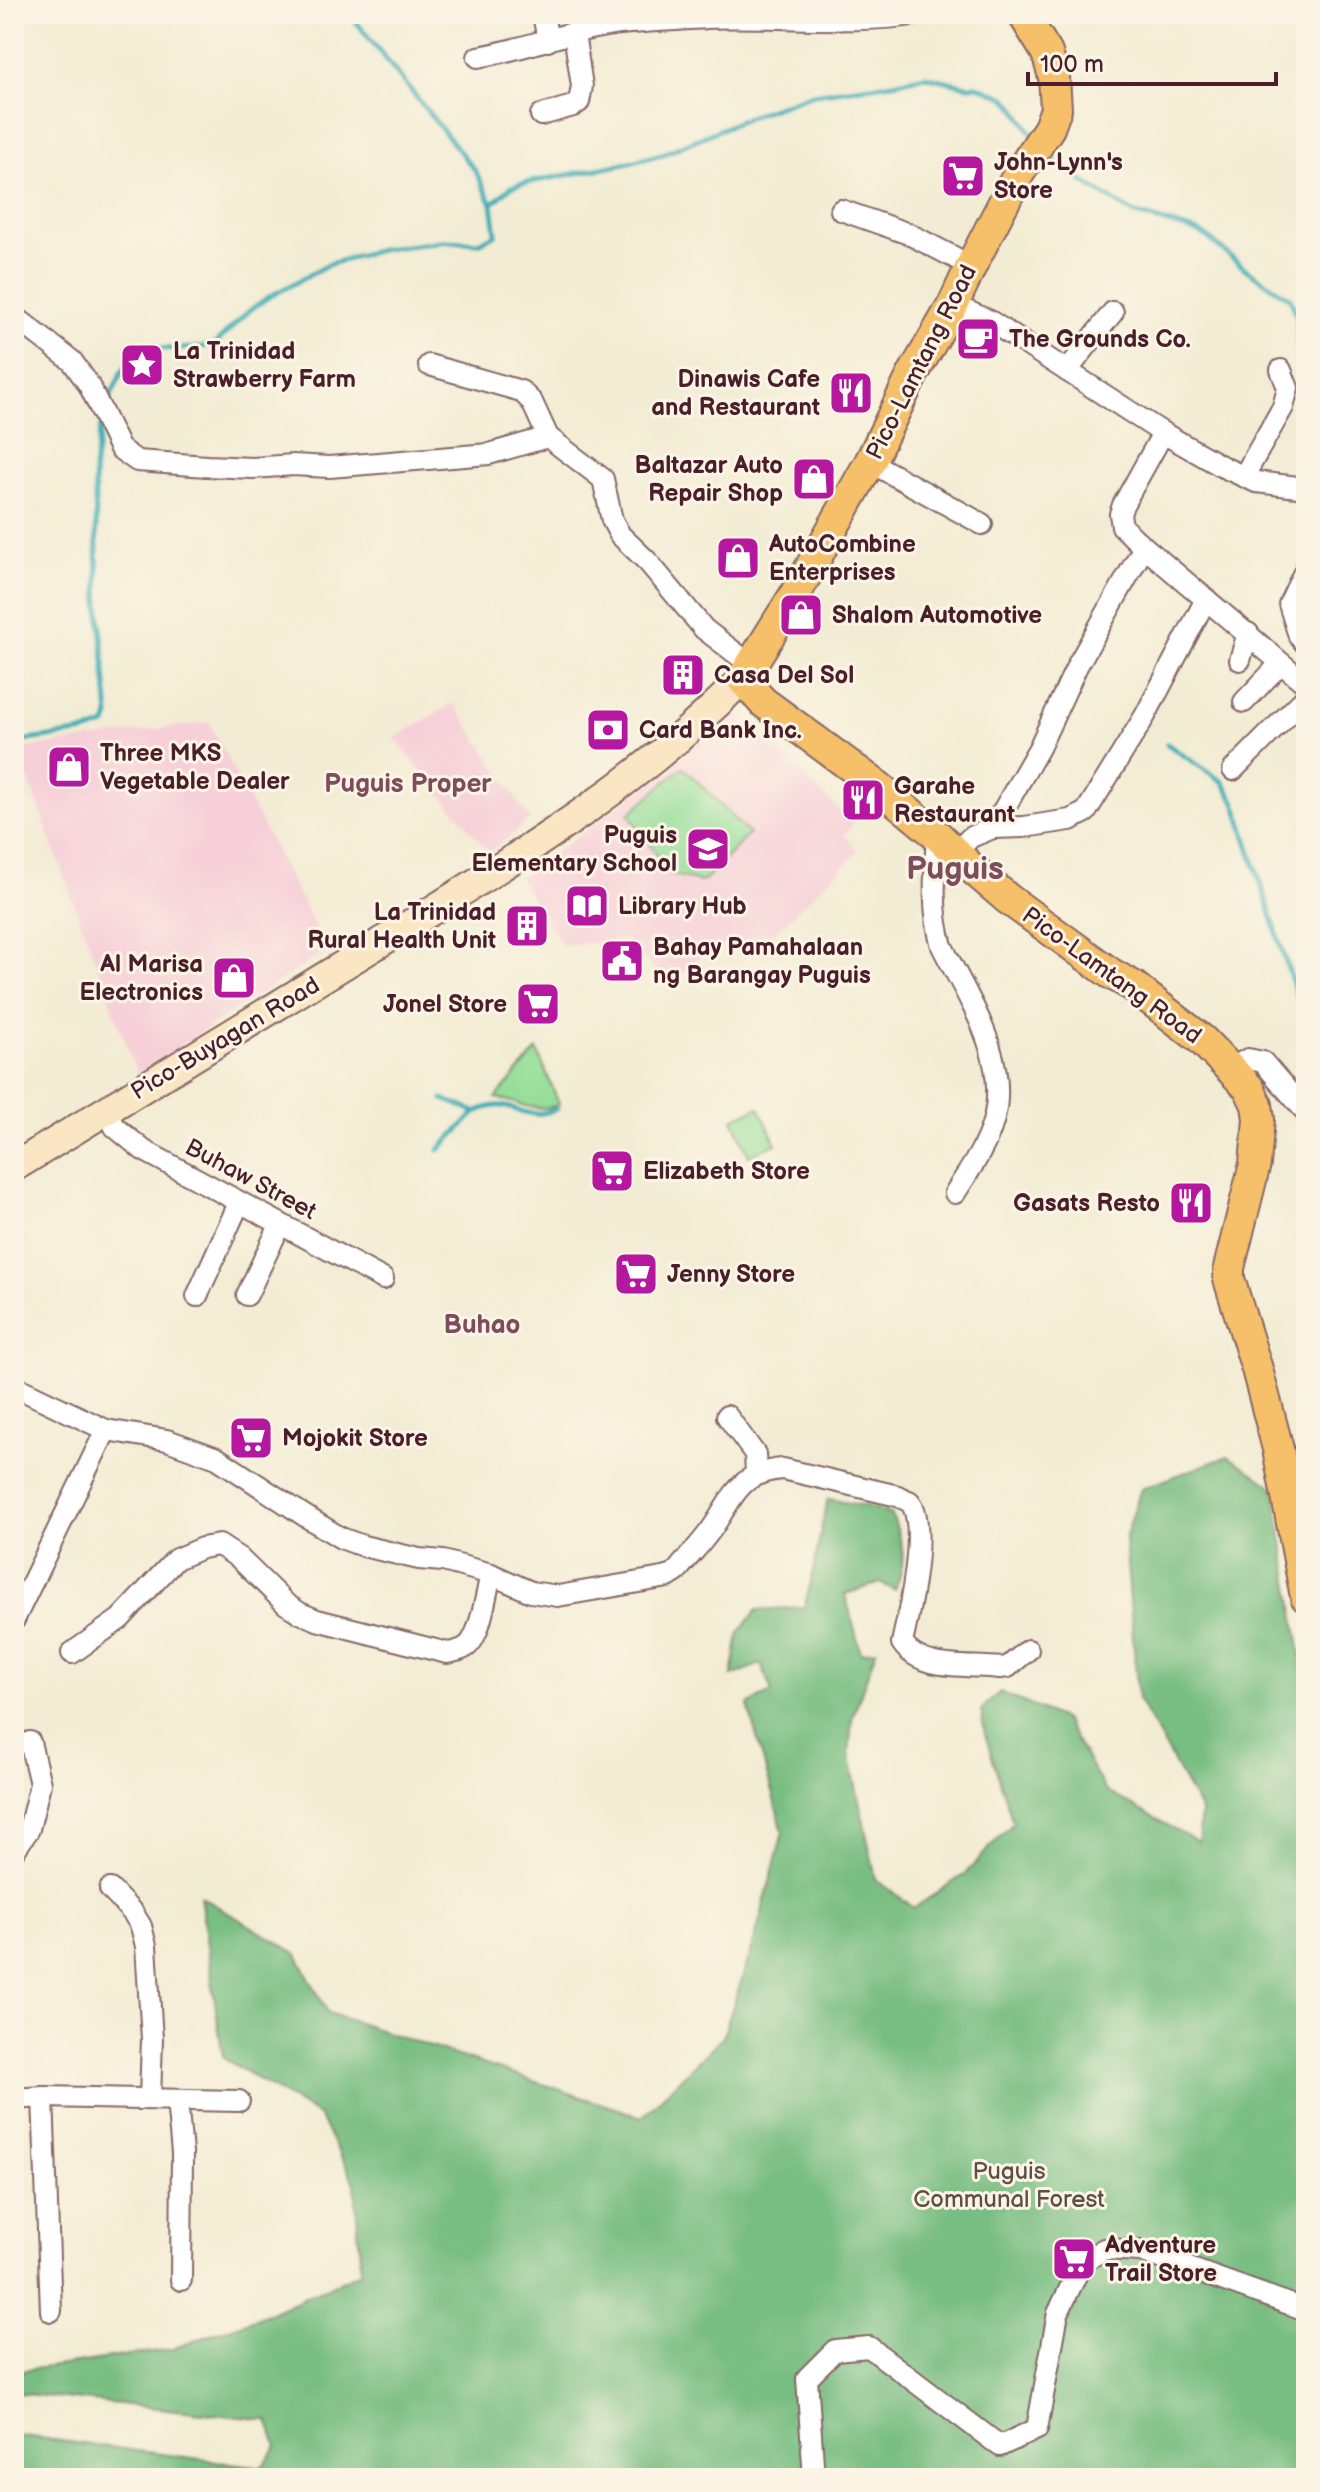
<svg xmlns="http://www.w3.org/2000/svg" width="1320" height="2492" viewBox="0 0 1320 2492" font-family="'Balsamiq Sans',sans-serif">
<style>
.built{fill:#f6cfd8}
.green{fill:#95de99;stroke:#707e62;stroke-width:2}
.forest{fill:#78bd81;stroke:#616e56;stroke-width:2}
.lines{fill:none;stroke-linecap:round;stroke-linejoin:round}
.stream{stroke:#3daeb7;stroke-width:5}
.street-casing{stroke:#856766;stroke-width:24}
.secondary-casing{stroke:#856766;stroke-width:32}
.primary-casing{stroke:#856766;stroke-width:34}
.street{stroke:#fff;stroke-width:20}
.secondary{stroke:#fbe6c4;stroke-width:28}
.primary{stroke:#f6c06b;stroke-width:30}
.labels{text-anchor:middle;stroke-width:6;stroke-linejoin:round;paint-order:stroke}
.poi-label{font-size:24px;font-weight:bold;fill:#4a1f2b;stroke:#fcf5e5;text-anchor:start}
.street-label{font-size:24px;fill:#4a1f2b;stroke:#fcf5e5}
.park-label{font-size:24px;fill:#5d4f46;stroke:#fcf5e5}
.neighbourhood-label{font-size:26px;font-weight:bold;fill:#7e4d5c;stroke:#fcf5e5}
.district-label{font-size:32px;font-weight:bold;fill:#7e4d5c;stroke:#fcf5e5}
</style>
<rect width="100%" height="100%" fill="#fcf5e5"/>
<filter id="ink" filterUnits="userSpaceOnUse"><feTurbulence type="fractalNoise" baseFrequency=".0125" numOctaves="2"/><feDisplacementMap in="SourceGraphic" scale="16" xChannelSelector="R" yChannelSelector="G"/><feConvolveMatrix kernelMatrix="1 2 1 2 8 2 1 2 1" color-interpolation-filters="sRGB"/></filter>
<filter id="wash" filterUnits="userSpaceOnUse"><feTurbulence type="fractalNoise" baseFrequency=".006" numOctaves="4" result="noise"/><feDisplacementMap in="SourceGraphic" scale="32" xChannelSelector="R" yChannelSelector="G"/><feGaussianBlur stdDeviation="1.8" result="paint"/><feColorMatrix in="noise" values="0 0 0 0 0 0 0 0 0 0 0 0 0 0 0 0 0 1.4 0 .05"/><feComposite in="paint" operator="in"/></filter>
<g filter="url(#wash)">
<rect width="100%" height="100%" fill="#f3ecd4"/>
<!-- built -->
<g class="built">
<polygon points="454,703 530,819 490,853 394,738"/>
<polygon points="736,712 854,824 844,835 859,851 771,936 709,949 670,984 625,940 563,945 519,878 599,821 709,735 712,736"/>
<polygon points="209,722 327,950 137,1074 17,749"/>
</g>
<!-- green -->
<g class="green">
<polygon points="683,767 749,834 704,881 699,882 670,874 629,814"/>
<path d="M537,1050L559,1104C538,1115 517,1101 496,1098Z"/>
<polygon points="759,1107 776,1144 749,1156 733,1119"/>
</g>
<!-- forest -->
<path class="forest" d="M1228,1456L1274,1487L1306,1687V2478H14V2435L262,2467L277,2446L268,2420L18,2393L14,2385V2372L172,2349L266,2315L361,2272L355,2183L319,2116L223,2058L200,1896L296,1953L328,2013L642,2117L723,2036L753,1946L783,1832L748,1705L772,1692L761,1664L732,1676L739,1633L757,1610L804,1607C816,1572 818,1535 828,1499L871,1507L892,1515C903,1545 908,1558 895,1590L880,1583L845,1594L861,1653L876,1650L852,1719L849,1754L876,1879L914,1908L966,1873L1013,1823L985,1734L981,1710L1000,1692L1064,1720L1106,1791L1198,1842L1201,1811L1138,1699L1125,1539L1141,1489Z"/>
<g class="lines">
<!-- stream -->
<g class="stream">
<polyline points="1047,152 1071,174 1133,213 1199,232 1206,236 1248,271 1290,298 1297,316 1299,433 1306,447"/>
<polyline points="492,204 511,187 520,184 624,164 663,154 756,114 813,94 893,83 925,76 967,86 978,86 1006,98 1014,106 1033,135"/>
<polyline points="107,405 122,371 139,352 154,349 197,348 215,344 250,310 267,298 330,264 383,249 446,241 479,243 496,234 492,204 476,172 350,14"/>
<polyline points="14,742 85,732 106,725 109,716 99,604 94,469 101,426"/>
<polyline points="1167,744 1223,782 1235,802 1306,1025"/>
<path d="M443,1099L476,1112C507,1098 509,1112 536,1114C543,1114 551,1111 557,1109"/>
<polyline points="439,1150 476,1112"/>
</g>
</g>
</g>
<g filter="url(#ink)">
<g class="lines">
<!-- street casing -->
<g class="street-casing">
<g id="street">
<polyline points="543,14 548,41"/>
<path d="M478,57C515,51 549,38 585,30C624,21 667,21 707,18C777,15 850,25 920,14"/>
<polyline points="541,115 573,106 579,102 582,86 574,33"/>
<polyline points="841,210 909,234 971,266"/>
<polyline points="953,305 990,321 1163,433 1223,467 1256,482 1306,488"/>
<polyline points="14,316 72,361 89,385 120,449 137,461 207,466 253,468 293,465 329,467 489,454 548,437"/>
<polyline points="429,365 521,391 532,402 548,437 603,479 612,520 620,535 648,562 704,629 751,665"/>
<polyline points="1067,371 1113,312"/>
<polyline points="1163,433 1123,505 1120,514 1122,526 1136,540 1306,684"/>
<polyline points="870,462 982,524"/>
<polyline points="1244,476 1283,407 1288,388 1281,370"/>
<polyline points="1306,568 1289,604 1299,636 1306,644"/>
<polyline points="1240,660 1248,633"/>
<polyline points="1244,702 1280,664"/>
<polyline points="1233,770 1306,697"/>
<polyline points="993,828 1039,748 1077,666 1144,547"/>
<path d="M937,835C935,872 931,909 942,946C968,999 1011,1060 993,1122C986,1147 969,1171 955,1193"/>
<polyline points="956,852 971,837 993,828 1024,827 1070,820 1086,812 1145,716 1206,599"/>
<polyline points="1230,1069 1248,1059 1263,1062 1306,1112"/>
<polyline points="107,1110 115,1127 143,1150 383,1279"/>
<polyline points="247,1295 280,1225"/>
<polyline points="197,1296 239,1203"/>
<polyline points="14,1386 106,1430 167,1440 217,1458 305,1516 341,1538 363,1546 419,1559 443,1561 491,1574"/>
<polyline points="727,1416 755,1454 756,1474"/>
<polyline points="14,1620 106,1430"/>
<path d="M72,1653L120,1619L176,1559L202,1548L219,1545L239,1558L286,1604L300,1613L317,1620L447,1653C453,1652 460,1651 466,1647C481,1637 486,1593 491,1574L531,1592L558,1596L668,1577L676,1572C688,1557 702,1543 713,1527C735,1495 739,1472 783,1469L898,1496C899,1497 908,1501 909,1501C930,1520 908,1617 902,1643C921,1672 970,1664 1000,1668L1008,1667L1028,1650"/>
<polyline points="14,1851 29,1829 40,1784 30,1742"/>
<polyline points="110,1889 133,1913 141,1926 146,1946 152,2039 150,2099"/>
<polyline points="43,2097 51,2311"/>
<polyline points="14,2099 43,2097 239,2101"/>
<polyline points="177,2100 182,2153 181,2280"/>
<polyline points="814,2478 807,2378 835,2350 869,2347 1000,2446 1037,2429 1058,2313 1082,2263 1104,2249 1141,2251 1306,2310"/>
</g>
</g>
<!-- secondary casing -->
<g class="secondary-casing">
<path id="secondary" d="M14,1167C147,1086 280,1005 412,923C527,851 646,778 742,679"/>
</g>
<!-- primary casing -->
<g class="primary-casing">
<polyline id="primary" points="1023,14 1047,53 1054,77 1056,109 1049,128 1019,173 971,266 953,305 913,374 870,462 796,593 742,679 763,702 879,787 937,835 967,864 1008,899 1110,973 1133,986 1202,1040 1249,1088 1257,1105 1259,1119 1255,1164 1229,1268 1229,1279 1257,1369 1278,1449 1306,1597"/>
</g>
<!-- street -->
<use href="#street" class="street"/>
<!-- secondary -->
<use href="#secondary" class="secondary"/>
<!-- primary -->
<use href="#primary" class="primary"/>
</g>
</g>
<!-- icons -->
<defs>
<g id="supermarket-square" transform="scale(2.3)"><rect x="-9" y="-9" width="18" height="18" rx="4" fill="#b5179e" stroke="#fcf5e5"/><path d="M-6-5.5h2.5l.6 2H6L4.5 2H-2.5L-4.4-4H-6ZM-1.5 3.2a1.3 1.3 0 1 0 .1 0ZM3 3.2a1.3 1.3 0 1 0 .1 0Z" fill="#fff"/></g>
<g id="cafe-square" transform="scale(2.3)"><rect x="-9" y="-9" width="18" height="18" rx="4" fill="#b5179e" stroke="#fcf5e5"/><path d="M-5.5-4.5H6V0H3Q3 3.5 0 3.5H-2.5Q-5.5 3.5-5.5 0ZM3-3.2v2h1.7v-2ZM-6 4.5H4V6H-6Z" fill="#fff"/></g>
<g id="sight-square" transform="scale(2.3)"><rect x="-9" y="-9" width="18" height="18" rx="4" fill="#b5179e" stroke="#fcf5e5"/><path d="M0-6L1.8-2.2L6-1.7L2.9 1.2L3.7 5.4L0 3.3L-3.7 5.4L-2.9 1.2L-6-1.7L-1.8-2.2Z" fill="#fff"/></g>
<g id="restaurant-square" transform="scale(2.3)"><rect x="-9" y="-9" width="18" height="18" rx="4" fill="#b5179e" stroke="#fcf5e5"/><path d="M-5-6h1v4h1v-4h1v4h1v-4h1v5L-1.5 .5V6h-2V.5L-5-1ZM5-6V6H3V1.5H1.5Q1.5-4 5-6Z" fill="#fff"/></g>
<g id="shop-square" transform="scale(2.3)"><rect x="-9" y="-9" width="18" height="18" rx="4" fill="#b5179e" stroke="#fcf5e5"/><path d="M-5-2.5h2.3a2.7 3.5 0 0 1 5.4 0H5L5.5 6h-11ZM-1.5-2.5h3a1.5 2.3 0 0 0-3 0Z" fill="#fff"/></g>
<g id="building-square" transform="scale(2.3)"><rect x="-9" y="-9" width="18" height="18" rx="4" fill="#b5179e" stroke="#fcf5e5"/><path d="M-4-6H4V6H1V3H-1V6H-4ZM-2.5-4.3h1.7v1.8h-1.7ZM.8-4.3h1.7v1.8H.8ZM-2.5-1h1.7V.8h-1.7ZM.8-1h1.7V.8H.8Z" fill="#fff"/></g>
<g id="bank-square" transform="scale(2.3)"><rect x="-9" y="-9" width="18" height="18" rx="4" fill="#b5179e" stroke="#fcf5e5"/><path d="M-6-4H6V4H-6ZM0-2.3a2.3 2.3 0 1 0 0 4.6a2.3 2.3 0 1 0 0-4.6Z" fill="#fff"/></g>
<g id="school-square" transform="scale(2.3)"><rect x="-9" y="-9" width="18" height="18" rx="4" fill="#b5179e" stroke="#fcf5e5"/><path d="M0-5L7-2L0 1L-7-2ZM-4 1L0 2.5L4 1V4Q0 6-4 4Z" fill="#fff"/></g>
<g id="library-square" transform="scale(2.3)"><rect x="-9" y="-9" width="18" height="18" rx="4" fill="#b5179e" stroke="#fcf5e5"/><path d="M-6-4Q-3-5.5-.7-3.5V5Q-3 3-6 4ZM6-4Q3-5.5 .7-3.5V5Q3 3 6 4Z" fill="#fff"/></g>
<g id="civic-square" transform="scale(2.3)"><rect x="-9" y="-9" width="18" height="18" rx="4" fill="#b5179e" stroke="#fcf5e5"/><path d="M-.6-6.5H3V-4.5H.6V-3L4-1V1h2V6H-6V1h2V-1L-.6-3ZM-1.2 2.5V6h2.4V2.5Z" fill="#fff"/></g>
</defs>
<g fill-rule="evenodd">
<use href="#supermarket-square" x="963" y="176"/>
<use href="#cafe-square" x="978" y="339"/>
<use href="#sight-square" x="142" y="365"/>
<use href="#restaurant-square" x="851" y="393"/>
<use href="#shop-square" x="814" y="479"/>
<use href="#shop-square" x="738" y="558"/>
<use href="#shop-square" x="801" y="615"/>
<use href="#building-square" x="683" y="675"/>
<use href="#bank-square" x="608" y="730"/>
<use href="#shop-square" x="69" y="767"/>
<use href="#restaurant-square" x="863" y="800"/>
<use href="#school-square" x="708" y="849"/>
<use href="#library-square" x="587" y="906"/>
<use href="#building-square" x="527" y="926"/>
<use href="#civic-square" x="622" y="961"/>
<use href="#shop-square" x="234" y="978"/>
<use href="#supermarket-square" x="538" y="1004"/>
<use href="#supermarket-square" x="612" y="1171"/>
<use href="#restaurant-square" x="1191" y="1203"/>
<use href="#supermarket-square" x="636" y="1274"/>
<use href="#supermarket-square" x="251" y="1438"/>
<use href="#supermarket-square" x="1074" y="2259"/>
</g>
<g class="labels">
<!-- poi labels -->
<g class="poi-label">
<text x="994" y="170">John-Lynn's<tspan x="994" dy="28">Store</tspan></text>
<text x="1009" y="347">The Grounds Co.</text>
<text x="173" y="359">La Trinidad<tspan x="173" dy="28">Strawberry Farm</tspan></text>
<text x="820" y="387" text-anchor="end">Dinawis Cafe<tspan x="820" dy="28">and Restaurant</tspan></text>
<text x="783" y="473" text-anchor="end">Baltazar Auto<tspan x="783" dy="28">Repair Shop</tspan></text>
<text x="769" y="552">AutoCombine<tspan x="769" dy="28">Enterprises</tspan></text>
<text x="832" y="623">Shalom Automotive</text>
<text x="714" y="683">Casa Del Sol</text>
<text x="639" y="738">Card Bank Inc.</text>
<text x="100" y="761">Three MKS<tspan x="100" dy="28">Vegetable Dealer</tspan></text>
<text x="894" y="794">Garahe<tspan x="894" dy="28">Restaurant</tspan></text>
<text x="677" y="843" text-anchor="end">Puguis<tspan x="677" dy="28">Elementary School</tspan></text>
<text x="618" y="914">Library Hub</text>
<text x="496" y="920" text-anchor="end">La Trinidad<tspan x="496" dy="28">Rural Health Unit</tspan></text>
<text x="653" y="955">Bahay Pamahalaan<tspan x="653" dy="28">ng Barangay Puguis</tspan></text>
<text x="203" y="972" text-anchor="end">Al Marisa<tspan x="203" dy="28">Electronics</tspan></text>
<text x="507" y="1012" text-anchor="end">Jonel Store</text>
<text x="643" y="1179">Elizabeth Store</text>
<text x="1160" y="1211" text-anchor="end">Gasats Resto</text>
<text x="667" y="1282">Jenny Store</text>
<text x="282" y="1446">Mojokit Store</text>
<text x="1105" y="2253">Adventure<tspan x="1105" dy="28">Trail Store</tspan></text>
</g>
<!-- street labels -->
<g class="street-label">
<text transform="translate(921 362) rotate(-63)" y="8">Pico-Lamtang Road</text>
<text transform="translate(1112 975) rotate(36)" y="8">Pico-Lamtang Road</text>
<text transform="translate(225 1038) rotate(-31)" y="8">Pico-Buyagan Road</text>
<text transform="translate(251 1179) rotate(28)" y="8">Buhaw Street</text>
</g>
<!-- park labels -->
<g class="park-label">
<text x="1009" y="2179">Puguis<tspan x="1009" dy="28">Communal Forest</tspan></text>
</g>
<!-- neighbourhood labels -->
<g class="neighbourhood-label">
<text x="408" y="792">Puguis Proper</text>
<text x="482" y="1333">Buhao</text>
</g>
<!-- district labels -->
<g class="district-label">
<text x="955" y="879">Puguis</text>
</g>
</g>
<!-- margin -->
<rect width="1320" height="2492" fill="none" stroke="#fcf5e5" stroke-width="48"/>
<!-- scale -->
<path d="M1028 72v12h248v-12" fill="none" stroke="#4a1f2b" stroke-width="4"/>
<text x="1040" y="72" font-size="24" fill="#4a1f2b" stroke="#fcf5e5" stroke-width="6" paint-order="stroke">100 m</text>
</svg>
